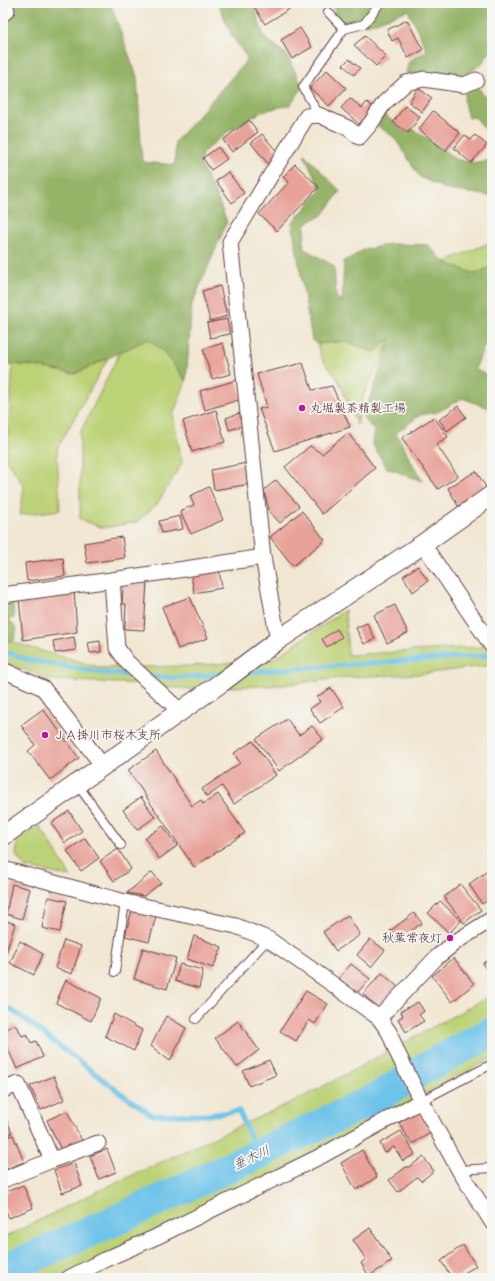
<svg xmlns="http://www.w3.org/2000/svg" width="495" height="1281" viewBox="0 0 495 1281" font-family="Sriracha,'Klee One',sans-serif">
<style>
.green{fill:#bcd276;stroke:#837850}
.forest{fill:#95b467;stroke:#706a49}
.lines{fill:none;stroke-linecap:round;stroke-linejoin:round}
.stream{stroke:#6ec3ea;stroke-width:5}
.river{stroke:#6ec3ea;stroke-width:31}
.building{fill:#e8a299}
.service-casing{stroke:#633d44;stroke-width:10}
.minor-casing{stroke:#633d44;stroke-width:17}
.tertiary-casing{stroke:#633d44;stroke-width:21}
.service{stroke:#fff;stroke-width:8}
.minor{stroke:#fff;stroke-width:15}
.tertiary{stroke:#fff;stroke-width:19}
.poi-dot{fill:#b5179e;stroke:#f6f6f2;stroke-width:1.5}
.labels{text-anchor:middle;stroke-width:3.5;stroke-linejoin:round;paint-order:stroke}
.poi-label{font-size:12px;fill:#4a1f2b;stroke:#f6f6f2;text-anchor:start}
.water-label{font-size:13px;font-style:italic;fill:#555064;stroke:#f6f6f2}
</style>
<rect width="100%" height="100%" fill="#f6f6f2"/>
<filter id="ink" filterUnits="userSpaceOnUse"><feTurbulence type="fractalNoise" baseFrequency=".025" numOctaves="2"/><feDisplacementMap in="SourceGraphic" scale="8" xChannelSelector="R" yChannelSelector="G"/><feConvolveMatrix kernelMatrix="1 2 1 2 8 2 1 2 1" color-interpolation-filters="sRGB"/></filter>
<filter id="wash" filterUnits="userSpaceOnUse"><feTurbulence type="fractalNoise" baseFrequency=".012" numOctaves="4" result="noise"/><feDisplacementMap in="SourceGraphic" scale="16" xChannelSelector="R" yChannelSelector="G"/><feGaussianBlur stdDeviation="0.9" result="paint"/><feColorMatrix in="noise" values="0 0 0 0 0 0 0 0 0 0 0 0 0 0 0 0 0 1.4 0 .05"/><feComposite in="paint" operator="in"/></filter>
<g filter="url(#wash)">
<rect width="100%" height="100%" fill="#f1e7d2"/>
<!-- green -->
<g class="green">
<polygon points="492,242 492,266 475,274 444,262"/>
<polygon points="392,337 363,396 357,425 339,381 322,359 317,344 345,341 374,352"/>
<polygon points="148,338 165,353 186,381 173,415 182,463 157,504 137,522 103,528 80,519 80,433 120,352"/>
<polygon points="108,358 57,449 60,510 20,515 24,486 6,459 13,364 41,367 74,374"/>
<polygon points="345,610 348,655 492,646 492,665 422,674 348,677 283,685 189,689 120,683 51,680 3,662 3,639 28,647 102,668 187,666 272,660"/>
<polygon points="40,826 71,877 25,867 16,855 18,838"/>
<polygon points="492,995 492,1058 290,1166 59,1278 3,1278 3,1238 98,1191 309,1094"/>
</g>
<!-- forest -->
<g class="forest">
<polygon points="4,3 110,3 137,77 142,162 175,165 175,142 248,59 232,36 218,3 253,3 264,37 286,54 303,87 290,105 263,111 229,131 202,153 200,164 216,195 227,222 192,304 186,381 165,353 148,339 74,374 41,367 13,364 3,368 3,28 9,8"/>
<polygon points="331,3 492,3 492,49 482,63 463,78 406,73 409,61 427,51 408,10 368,25 339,21"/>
<polygon points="478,87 492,107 492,134 490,135 475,117 468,118 464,101 466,88"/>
<polygon points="384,114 404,132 413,129 456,159 471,163 492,160 492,196 448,190 420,177 394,137 378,126"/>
<polygon points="304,154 340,191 323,215 306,223 303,248 334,266 336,297 342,302 344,261 364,250 389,244 428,245 444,262 475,274 492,266 492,301 490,303 492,327 475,369 492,377 492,409 462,398 438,412 420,415 396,433 422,481 387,468 372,444 374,430 363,417 391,338 374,352 345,341 317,344 312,340 292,223 321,190"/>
<polygon points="16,598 13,606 14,618 8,619 17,629 14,641 6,642 3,641 3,599"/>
</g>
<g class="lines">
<!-- stream -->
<g class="stream">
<polyline points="3,651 28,660 104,673 135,675"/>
<polyline points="245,672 492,655"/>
<polyline points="147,676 173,678 223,674"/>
<polyline points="3,1005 19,1015 118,1091 152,1115 207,1115 239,1111 258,1154"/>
</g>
<!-- river -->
<polyline class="river" points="3,1270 116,1220 258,1154 378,1097 423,1069 492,1032"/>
</g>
<g id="blocks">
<!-- building -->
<g class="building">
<polygon points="263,3 271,3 272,5 276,3 299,3 265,24 255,8"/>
<polygon points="407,20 423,50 408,58 398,38 392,41 387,30"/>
<polygon points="300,28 312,47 292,59 281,40"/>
<polygon points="365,36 386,56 376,66 354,45"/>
<polygon points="349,59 360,68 354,75 343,65"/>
<polygon points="327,70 346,88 329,106 310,88"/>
<polygon points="418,88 432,98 422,112 409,102"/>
<polygon points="350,98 362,108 367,102 374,108 359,124 341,108"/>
<polygon points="405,106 420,117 408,133 393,122"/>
<polygon points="433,111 460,133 445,151 419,129"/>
<polygon points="249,120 258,132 232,152 223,140"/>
<polygon points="262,134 280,155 269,165 251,143"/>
<polygon points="465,135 471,140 475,135 487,145 471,163 454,148"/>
<polygon points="218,147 227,159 211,170 203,158"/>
<polygon points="295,164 319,187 277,231 259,214 289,182 283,177"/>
<polygon points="228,172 244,193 232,203 216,181"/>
<polygon points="220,286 227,316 210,321 202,291"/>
<polygon points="227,319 230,334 210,338 207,323"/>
<polygon points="223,343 231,374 212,379 203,349"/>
<polygon points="303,363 312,390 332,386 350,427 275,451 259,409 267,407 257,374"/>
<polygon points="237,380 242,399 205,410 200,391"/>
<polygon points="458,406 466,417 447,431 439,420"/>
<polygon points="216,410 225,442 192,452 183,421"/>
<polygon points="243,412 246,425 229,430 226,418"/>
<polygon points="434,417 448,437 436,444 458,476 438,489 402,438"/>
<polygon points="348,433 375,468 322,514 285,467 310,446 322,454"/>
<polygon points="247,463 250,484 214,490 211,470"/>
<polygon points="476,471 487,489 458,506 448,488"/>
<polygon points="276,480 299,506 280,523 269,511 264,490"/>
<polygon points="209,487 223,520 191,534 180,511 194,505 190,496"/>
<polygon points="302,511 325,540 293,566 270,537"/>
<polygon points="180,516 183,529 162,533 159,521"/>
<polygon points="122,537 125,558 87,563 84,543"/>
<polygon points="63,558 65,576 27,581 25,563"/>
<polygon points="418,566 428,581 413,592 403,576"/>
<polygon points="219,570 222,588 194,593 191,574"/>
<polygon points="147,581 144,630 125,629 126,604 122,604 123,586"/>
<polygon points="74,590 77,632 23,640 19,598"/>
<polygon points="190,597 208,638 178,649 162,607"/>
<polygon points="395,605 408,633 387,643 374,615"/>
<polygon points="367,623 375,639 364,644 356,628"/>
<polygon points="337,629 342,637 327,647 322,639"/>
<polygon points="74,637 76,650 55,653 53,641"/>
<polygon points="100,641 101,652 90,653 88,643"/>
<polygon points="331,688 344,707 320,723 310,709 320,702 317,697"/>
<polygon points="43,709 79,758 50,780 28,751 35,745 21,725"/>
<polygon points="287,719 299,735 312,726 323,739 279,771 256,739"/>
<polygon points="253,741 276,775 234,804 222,786 207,797 202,789 240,763 234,753"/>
<polygon points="156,751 192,806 201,800 203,804 218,794 245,833 194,867 128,770"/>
<polygon points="141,797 155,817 137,830 123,810"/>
<polygon points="69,811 82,831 65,843 51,823"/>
<polygon points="163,826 177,846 159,859 145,838"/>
<polygon points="85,838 99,858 81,871 67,851"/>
<polygon points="118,849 131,869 114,881 100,861"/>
<polygon points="152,872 161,883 144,896 127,893"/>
<polygon points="486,872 492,882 492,898 482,904 469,884"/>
<polygon points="12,884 30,889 22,919 6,914"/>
<polygon points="460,884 481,910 464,923 444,897"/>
<polygon points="48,897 67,901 60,932 42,928"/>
<polygon points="440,901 461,921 449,933 428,913"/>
<polygon points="132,910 156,916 149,942 125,936"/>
<polygon points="414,913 422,923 398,941 390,931"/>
<polygon points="348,915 360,935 336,951 323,932"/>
<polygon points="4,920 15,924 5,956 3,955"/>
<polygon points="194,936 222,947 213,968 187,959"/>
<polygon points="370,939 385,950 371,967 357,955"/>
<polygon points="64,940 81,946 72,974 55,968"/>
<polygon points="20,941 43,954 34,975 10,963"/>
<polygon points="143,948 176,958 167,989 134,979"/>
<polygon points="454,958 474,984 452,1002 432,976"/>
<polygon points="492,958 492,980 483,963"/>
<polygon points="180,964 203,970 199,988 175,981"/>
<polygon points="351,964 370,979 356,994 339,978"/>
<polygon points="382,973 398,987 379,1009 363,994"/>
<polygon points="66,980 101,998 91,1021 56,1003"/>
<polygon points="306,991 328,1004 315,1024 309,1020 296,1041 280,1031"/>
<polygon points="418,1002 424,1011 419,1015 424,1021 406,1032 398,1019 403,1016 401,1011"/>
<polygon points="114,1014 142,1030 134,1051 105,1036"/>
<polygon points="166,1016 186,1028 170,1061 151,1046"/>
<polygon points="238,1021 259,1050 237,1067 215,1038"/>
<polygon points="14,1025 18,1028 22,1036 27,1034 31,1043 36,1041 43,1057 17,1069 3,1038 3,1031"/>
<polygon points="269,1060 276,1075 249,1086 243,1071"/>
<polygon points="54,1076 64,1100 41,1110 30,1086"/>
<polygon points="3,1111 12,1133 3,1137"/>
<polygon points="67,1111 82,1141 61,1150 47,1120"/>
<polygon points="418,1111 432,1132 412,1144 399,1123"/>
<polygon points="401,1131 415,1154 403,1161 394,1147 385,1153 380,1143"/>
<polygon points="13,1135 24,1162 3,1170 3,1139"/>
<polygon points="107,1149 116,1172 99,1179 90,1156"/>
<polygon points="362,1150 377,1177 356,1190 341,1163"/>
<polygon points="423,1157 434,1171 421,1181 417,1177 398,1192 389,1180 406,1167 409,1167"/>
<polygon points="74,1163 82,1186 62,1193 54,1170"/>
<polygon points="23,1185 33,1208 9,1218 3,1204 3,1193"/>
<polygon points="370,1228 392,1261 369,1276 361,1263 366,1259 353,1240"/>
<polygon points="463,1245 476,1266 456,1278 452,1278 441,1261"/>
</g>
</g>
</g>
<g filter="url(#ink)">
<use href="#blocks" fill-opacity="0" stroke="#633d44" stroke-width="1"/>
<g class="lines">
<!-- service casing -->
<g class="service-casing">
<g id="service">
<polyline points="328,12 344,29"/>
<polyline points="319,115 303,87 344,29 364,24 380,3"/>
<polyline points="77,784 121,845"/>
<polyline points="115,972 125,902"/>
<polyline points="196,1019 268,939"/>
<polyline points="421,1101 492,1064"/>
<polyline points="459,1170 492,1168"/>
</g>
</g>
<!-- minor casing -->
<g class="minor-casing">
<g id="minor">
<polyline points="3,5 7,10 3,14"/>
<polyline points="423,544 492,646"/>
<polyline points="112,580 117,648 127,662 180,711"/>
<polyline points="3,595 112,580 263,557"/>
<polyline points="278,640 263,557 230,242 307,116 319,115 348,128 359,137 371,123 384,103 406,83 424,79 464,85 476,80"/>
<polyline points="3,670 43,688 103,766"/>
<polyline points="3,869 125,902 236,926 268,939 331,983 379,1018 389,1032 397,1052 421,1101 459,1170 492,1222"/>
<polyline points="379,1018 437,957 457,941 492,919"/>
<polyline points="3,1090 18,1084 52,1160"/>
<polyline points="3,1180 52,1160 98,1143"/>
<polyline points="69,1278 104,1260 156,1237 323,1155 421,1101"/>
</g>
</g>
<!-- tertiary casing -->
<g class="tertiary-casing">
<polyline id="tertiary" points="3,836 222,682 278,640 423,544 492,495"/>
</g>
<!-- service -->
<use href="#service" class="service"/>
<!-- minor -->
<use href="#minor" class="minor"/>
<!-- tertiary -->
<use href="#tertiary" class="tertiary"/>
</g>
</g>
<!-- markers -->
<g class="poi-dot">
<circle cx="302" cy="408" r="4"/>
<circle cx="45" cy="735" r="4"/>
<circle cx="450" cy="938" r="4"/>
</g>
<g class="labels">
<!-- poi labels -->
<g class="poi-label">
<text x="310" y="412">丸堀製茶精製工場</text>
<text x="53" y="739">ＪＡ掛川市桜木支所</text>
<text x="442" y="942" text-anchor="end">秋葉常夜灯</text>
</g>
<!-- water labels -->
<g class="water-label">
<text transform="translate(251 1157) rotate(-25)" y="5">垂木川</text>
</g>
</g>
<!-- margin -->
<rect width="495" height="1281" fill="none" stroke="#f6f6f2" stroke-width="16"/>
</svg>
